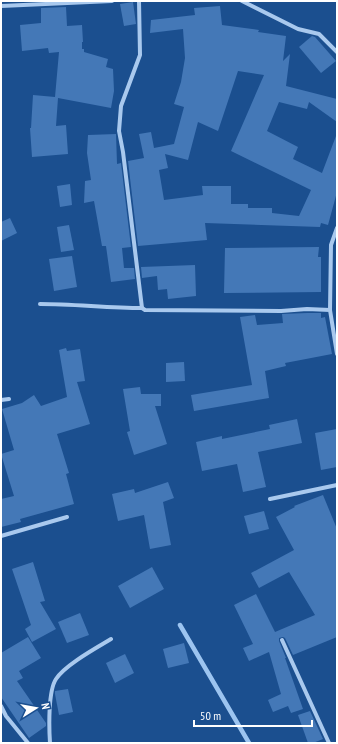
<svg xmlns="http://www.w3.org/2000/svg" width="338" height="744" viewBox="0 0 338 744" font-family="'PT Sans Narrow',sans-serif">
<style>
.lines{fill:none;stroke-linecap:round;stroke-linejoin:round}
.stream{stroke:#9cc4f0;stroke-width:4.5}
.building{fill:#4478b7;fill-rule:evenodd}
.minor{stroke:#a9c9ee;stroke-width:4}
</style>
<rect width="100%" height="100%" fill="#1b4f8f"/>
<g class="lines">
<!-- stream -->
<polyline class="stream" points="180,625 249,743"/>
</g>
<!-- building -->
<g class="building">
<polygon points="133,2 136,24 124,26 120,4"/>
<path d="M220,6L222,25L259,30L258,32L286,36L283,61L290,54L286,86L337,99V122L309,102L307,109L279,102L267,131L298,147L293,159L322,173L336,136H337V192L328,225L321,223L320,227L205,223L207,240L138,246L128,161L144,158L139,134L151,132L154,148L174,144L184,107L174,104L181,82L185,58L183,29L150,33L151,20L195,15L194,8ZM238,71L264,75L231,151L311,190L299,216L272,213V208H248V204H231V186H202L203,195L164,200L159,170L168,168L165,154L188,160L198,122L218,131Z"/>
<polygon points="66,7 67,26 82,25 83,42 82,42 82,49 84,49 84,52 108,59 106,67 113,69 114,91 111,108 58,98 56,126 66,125 68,154 32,157 30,128 31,128 33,95 55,97 59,52 49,53 48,48 22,51 20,25 41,23 41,8"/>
<polygon points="312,36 315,37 336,61 321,73 299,47"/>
<polygon points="116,134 117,164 121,163 131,247 122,248 124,268 134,268 135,279 111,282 106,246 102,246 94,201 84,203 85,181 91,180 87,153 88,135"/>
<polygon points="70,184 72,205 60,207 57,186"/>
<polygon points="10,218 17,233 1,241 1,222"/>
<polygon points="69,225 74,250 61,252 57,227"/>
<polygon points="319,247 318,257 321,257 321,292 224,293 225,248"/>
<polygon points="72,256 77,287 54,291 49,259"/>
<polygon points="195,265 196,296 168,299 167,289 158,290 157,276 142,278 141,267"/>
<polygon points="307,313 321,313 321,318 325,317 332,354 285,363 286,366 265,371 269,398 194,411 191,395 252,385 240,317 255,315 257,325 283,323 282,314"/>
<polygon points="66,348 67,351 80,349 85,381 77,382 90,424 57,434 69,473 66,474 74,504 20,519 21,522 1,527 1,499 14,496 1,454 14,450 2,409 22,403 34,395 41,406 67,397 59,350"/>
<polygon points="184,362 185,381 166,382 166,363"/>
<polygon points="140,387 141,394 161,394 161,406 155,406 167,444 134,455 127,432 130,431 123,389"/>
<polygon points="297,419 302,443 258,452 266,487 243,492 237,464 202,471 196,442 222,436 222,439 270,429 269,425"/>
<polygon points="337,429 337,467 321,470 315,433"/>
<polygon points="168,482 174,498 163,502 171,545 150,549 144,515 118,521 112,494 134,489 135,493"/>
<polygon points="323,495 337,529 337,637 293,655 285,638 283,637 279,638 279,641 286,658 285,658 303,709 291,713 288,706 273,712 268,700 281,694 269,652 249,661 243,648 253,644 234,605 256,594 275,632 315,615 289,572 259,588 251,573 294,550 276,517 295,507 294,506"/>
<polygon points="264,511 269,529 249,534 244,516"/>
<polygon points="33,562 45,601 40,602 56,629 32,642 25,629 31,625 12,569"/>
<polygon points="152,567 164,589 130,608 118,586"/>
<polygon points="80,613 89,635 67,643 58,622"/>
<polygon points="28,637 41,658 19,671 23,678 17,681 46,723 46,726 29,738 1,697 1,653"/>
<polygon points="184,643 189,663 168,668 163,649"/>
<polygon points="125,654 134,673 115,683 106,663"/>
<polygon points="68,689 73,712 59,715 55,694 55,691"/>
<polygon points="310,711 323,739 313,743 308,743 298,715"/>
</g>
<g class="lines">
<!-- minor -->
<g class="minor">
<polyline points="139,1 140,55 121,106 119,131 123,152 142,308"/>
<polyline points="242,1 298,29 319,34 337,52"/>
<polyline points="1,6 112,1"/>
<path d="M40,304C74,304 108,308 142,308L145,310L281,311L307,309L330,310L337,354"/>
<polyline points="330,310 331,245 337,228"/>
<polyline points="1,400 9,399"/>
<polyline points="270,499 337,485"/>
<polyline points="1,536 67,517"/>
<polyline points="282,640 329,743"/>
<polyline points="1,706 6,716 28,743"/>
<path d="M50,743C49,728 48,691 56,679C65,665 96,648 111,639"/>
</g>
</g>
<!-- border -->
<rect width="338" height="744" fill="none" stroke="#ffffff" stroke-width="4"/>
<!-- north arrow -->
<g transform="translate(36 708) rotate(79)" stroke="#1b4f8f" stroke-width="3" paint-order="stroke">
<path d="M0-3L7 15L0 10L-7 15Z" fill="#ffffff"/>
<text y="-6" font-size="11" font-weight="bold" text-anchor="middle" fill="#ffffff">N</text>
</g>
<!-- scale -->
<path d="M194 720v6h118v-6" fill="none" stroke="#ffffff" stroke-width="2"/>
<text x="200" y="720" font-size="12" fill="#ffffff" stroke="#1b4f8f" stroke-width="3" paint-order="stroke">50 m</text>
</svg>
